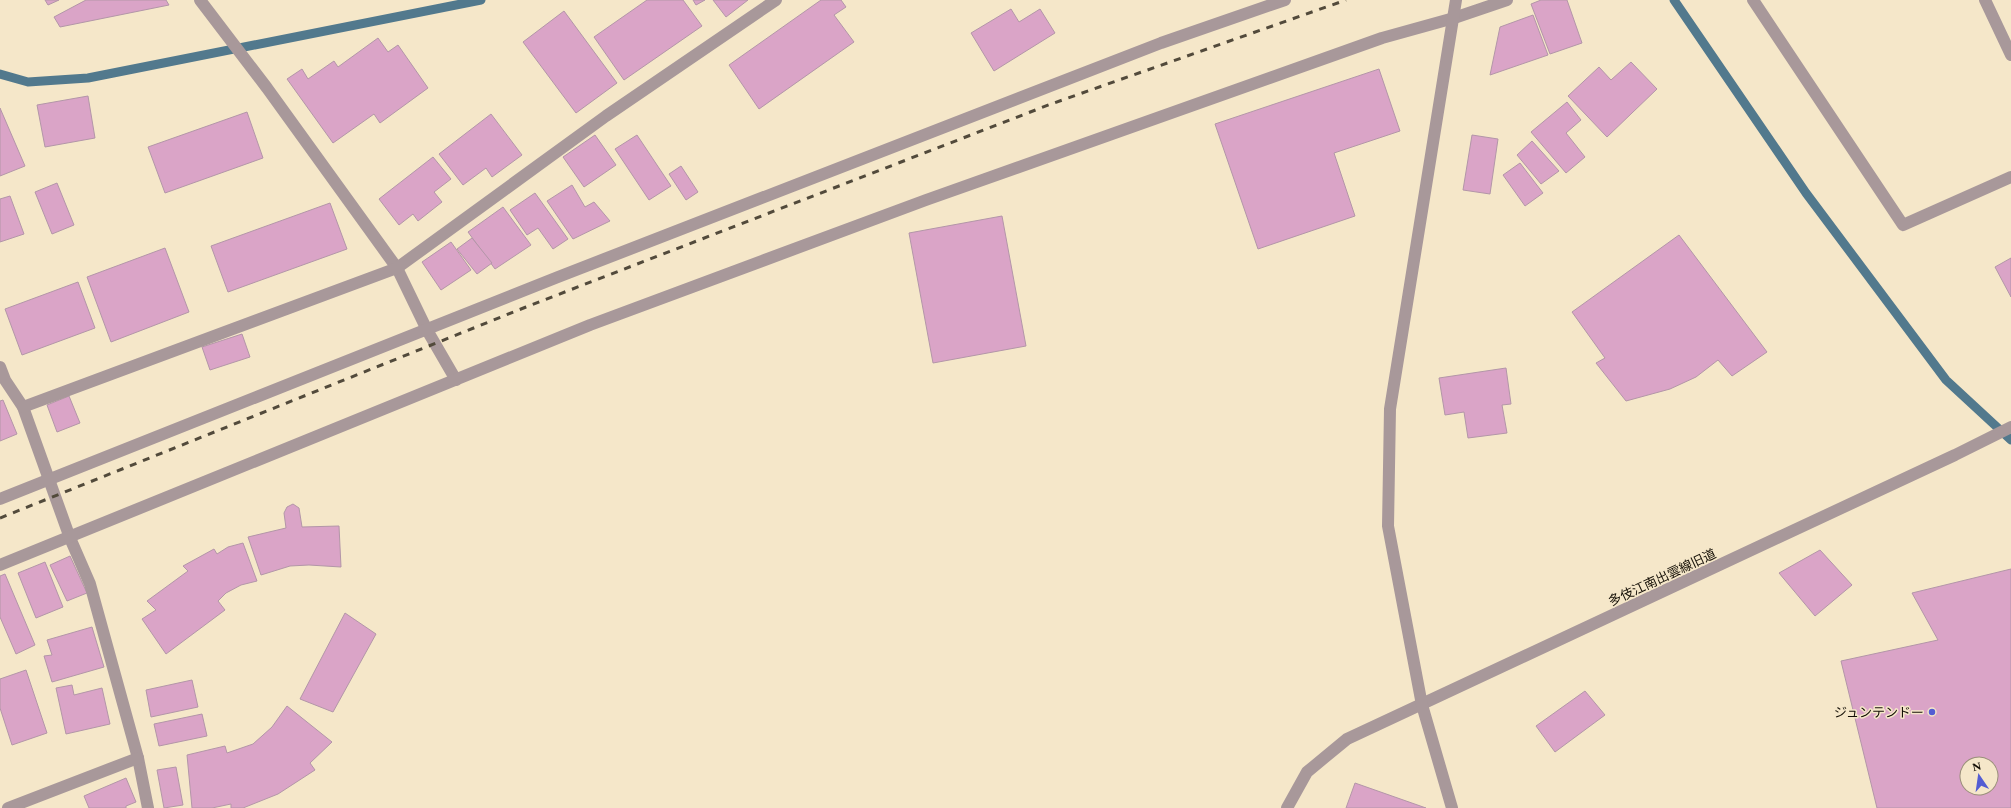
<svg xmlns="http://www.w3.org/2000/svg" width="2011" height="808" viewBox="0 0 2011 808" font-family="Spectral,'Noto Sans JP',serif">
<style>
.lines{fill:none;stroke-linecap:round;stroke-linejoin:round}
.stream{stroke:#52798d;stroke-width:9}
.building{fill:#daa4c7;stroke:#b396a8;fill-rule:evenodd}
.minor{stroke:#a8989a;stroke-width:12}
.rail{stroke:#524a3b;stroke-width:3;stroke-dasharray:7 7;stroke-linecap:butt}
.poi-dot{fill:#545dd3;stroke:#f5e7c9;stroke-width:1.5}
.labels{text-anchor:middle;stroke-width:3;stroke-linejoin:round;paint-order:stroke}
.street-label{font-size:13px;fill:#120d04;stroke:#f5e7c9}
.poi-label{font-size:13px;fill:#120d04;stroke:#f5e7c9;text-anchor:end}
</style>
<rect width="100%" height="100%" fill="#f5e7c9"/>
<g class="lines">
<!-- stream -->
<g class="stream">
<polyline points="1674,0 1806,193 1946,380 2011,440"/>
<polyline points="0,74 28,82 88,78 481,0"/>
</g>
</g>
<!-- building -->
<g class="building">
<polygon points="45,0 59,0 48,5"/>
<polygon points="86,0 166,0 169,5 60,27 54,17"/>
<polygon points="647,0 683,0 702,26 624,80 594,37"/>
<polygon points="693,0 705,0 696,5"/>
<polygon points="713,0 748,0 726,17"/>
<polygon points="821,0 841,0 846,7 834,15 854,42 759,109 729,65"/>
<polygon points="1541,0 1567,0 1582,43 1550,54 1531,4"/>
<polygon points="1011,9 1019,22 1040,9 1055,33 994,71 971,33"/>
<polygon points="564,11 617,83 576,113 523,42"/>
<polygon points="1533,15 1548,55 1490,75 1500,27"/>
<polygon points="378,38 388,52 398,45 428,88 380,123 374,114 333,143 287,79 302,69 308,79 334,61 338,67"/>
<polygon points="1631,62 1657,89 1607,137 1568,96 1599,67 1611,80"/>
<polygon points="1379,69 1400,131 1334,153 1355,216 1258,249 1215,124"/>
<polygon points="88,96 95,138 45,147 37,105"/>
<polygon points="1567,102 1581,120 1566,133 1585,157 1566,173 1531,132"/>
<polygon points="0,108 25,166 0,176"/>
<polygon points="247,112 263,158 165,193 148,147"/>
<polygon points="491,114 522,155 492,177 486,168 463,185 439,154"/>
<polygon points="595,135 616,165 584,187 563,157"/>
<polygon points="637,135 671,186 649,200 615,149"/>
<polygon points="1472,135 1498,139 1490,194 1463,190"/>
<polygon points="1532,141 1559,171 1541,184 1517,155"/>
<polygon points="433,157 451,179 434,192 442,202 418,221 413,214 399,225 379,199"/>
<polygon points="1520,163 1543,193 1525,206 1503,175"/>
<polygon points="681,166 698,192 686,200 669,174"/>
<polygon points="57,183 74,225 52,234 35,192"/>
<polygon points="572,185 585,207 594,202 610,221 573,239 547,201"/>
<polygon points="535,193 568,239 553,249 538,228 527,235 510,210"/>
<polygon points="10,196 24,234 0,242 0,199"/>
<polygon points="330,203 347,249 228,292 211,246"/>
<polygon points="503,207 531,245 495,269 468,232"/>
<polygon points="1002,216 1026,346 933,363 909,233"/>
<polygon points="1679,235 1767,352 1732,376 1718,360 1696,377 1670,389 1626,401 1596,363 1605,358 1572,312"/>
<polygon points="472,238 492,263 477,274 457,249"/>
<polygon points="451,242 471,270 441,290 422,262"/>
<polygon points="165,248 189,312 111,342 87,277"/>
<polygon points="2011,258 2011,297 1995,267"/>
<polygon points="78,282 95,328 22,355 5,309"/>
<polygon points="242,334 250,357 210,370 202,347"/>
<polygon points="1506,368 1511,404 1502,405 1507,433 1468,438 1464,412 1445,415 1439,378"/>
<polygon points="69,396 80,423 57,432 47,405"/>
<polygon points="3,400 17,434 0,441 0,401"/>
<polygon points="293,504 299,508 302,527 339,526 341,567 309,565 290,566 261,575 248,537 286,528 284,513 287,507"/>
<polygon points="243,543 257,581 241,585 226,593 218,601 225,610 166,654 142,619 156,610 147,601 188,571 183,566 214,549 217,554 228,547"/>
<polygon points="1820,550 1852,585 1815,616 1779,573"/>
<polygon points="70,556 87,593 67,601 50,565"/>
<polygon points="45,562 63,607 36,618 18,573"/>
<path d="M2011,569V808H1877L1841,661L1938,640L1912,593ZM1967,764H1991V788H1967Z"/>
<polygon points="5,574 35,645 16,654 0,617 0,576"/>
<polygon points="345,613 376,634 333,712 300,699"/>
<polygon points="92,627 104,667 52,682 44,656 52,655 47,640"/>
<polygon points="26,670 47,733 12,745 0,708 0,679"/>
<polygon points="192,680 198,707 151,717 146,690"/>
<polygon points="72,685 74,695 102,688 110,724 66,734 56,688"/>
<polygon points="1585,691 1605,715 1555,752 1536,726"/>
<polygon points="287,706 332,742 310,763 315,770 278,794 243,808 231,808 231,804 212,808 192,808 187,755 225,746 227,753 253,744 272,727"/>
<polygon points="202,714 207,736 159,746 154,724"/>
<polygon points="176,767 183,805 164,808 157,770"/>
<polygon points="126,778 136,802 126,806 126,808 89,808 84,796"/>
<polygon points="1355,783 1426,808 1346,808"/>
</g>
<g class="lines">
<!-- minor -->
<g class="minor">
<polyline points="200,0 267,88 397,268 427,330 456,380"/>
<polyline points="1753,0 1903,225 2011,177"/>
<polyline points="1985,0 2011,55"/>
<polyline points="0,367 5,380 23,407 70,538 90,584 138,758 148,808"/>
<polyline points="23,407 397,268 606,116 776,0"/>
<polyline points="0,499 558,277 1161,43 1285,0"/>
<polyline points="0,565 590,325 926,200 1382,38 1454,18 1507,0"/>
<polyline points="8,808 138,758"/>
<polyline points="1287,808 1307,772 1347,739 1955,455 2011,427"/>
<polyline points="1452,808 1422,705 1388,526 1390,409 1456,0"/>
</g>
<!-- rail -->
<polyline class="rail" points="0,518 526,307 1051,104 1346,0"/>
</g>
<!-- markers -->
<circle class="poi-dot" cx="1932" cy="712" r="4"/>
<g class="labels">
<!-- street labels -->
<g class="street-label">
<text transform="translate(1662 577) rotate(-25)" y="5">多伎江南出雲線旧道</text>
</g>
<!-- poi labels -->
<g class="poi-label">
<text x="1924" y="717">ジュンテンドー</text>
</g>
</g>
<!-- north arrow -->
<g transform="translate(1979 776) rotate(347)"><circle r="19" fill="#f5e7c9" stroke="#9a907a"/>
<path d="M0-3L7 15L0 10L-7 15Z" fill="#545dd3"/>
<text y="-6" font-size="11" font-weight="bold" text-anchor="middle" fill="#120d04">N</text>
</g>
</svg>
